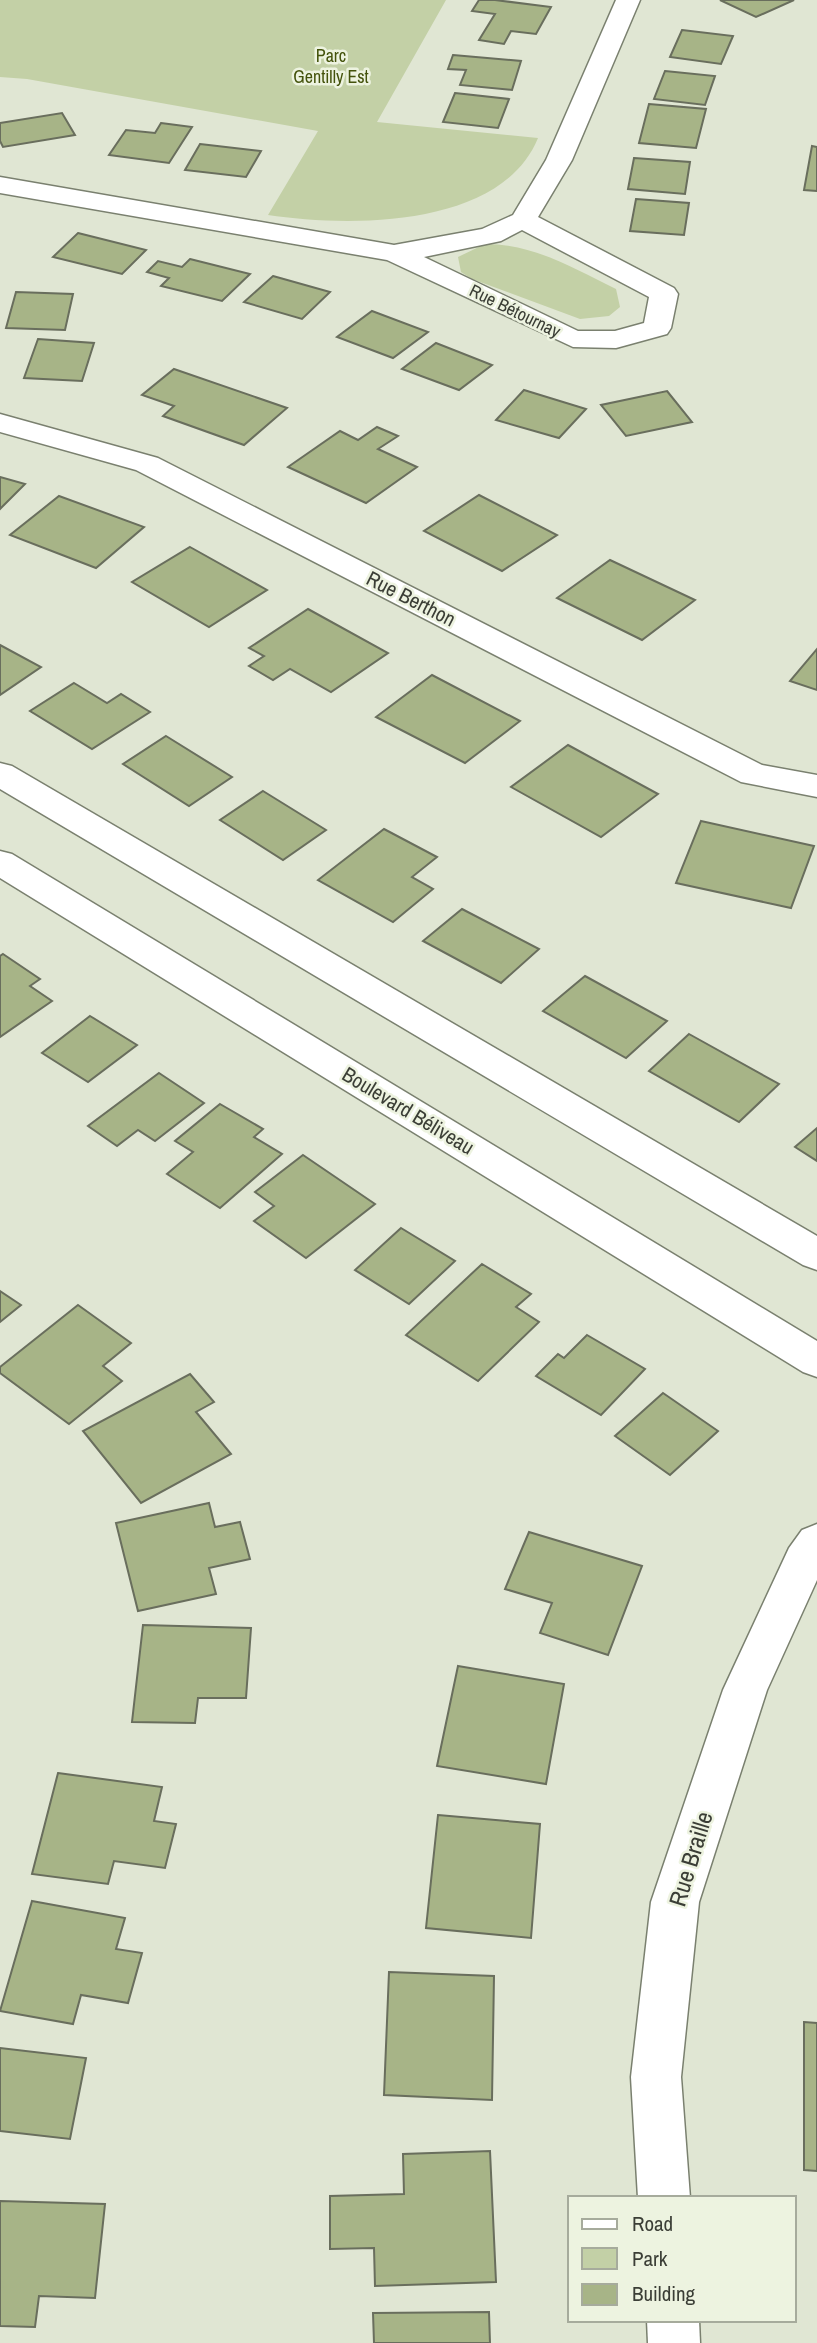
<svg xmlns="http://www.w3.org/2000/svg" width="817" height="2343" viewBox="0 0 817 2343" font-family="'Archivo Narrow',sans-serif">
<style>
.green{fill:#c3d0a6}
.building{fill:#a7b487;stroke:#696e5d;stroke-width:2}
.lines{fill:none;stroke-linecap:round;stroke-linejoin:round}
.street-casing{stroke:#7a806f;stroke-width:3}
.secondary-casing{stroke:#7a806f;stroke-width:3}
.street{fill:#fff;fill-rule:evenodd}
.secondary{fill:#fff;fill-rule:evenodd}
.labels{text-anchor:middle;stroke-width:5;stroke-linejoin:round;paint-order:stroke}
.far-park-label{font-size:18px;fill:#44530c;stroke:#edf3e0}
.far-street-label{font-size:18px;fill:#3b3e36;stroke:#edf3e0}
.street-label{font-size:21px;fill:#3b3e36;stroke:#edf3e0}
.near-street-label{font-size:24px;fill:#3b3e36;stroke:#edf3e0}
</style>
<rect width="100%" height="100%" fill="#e0e6d3"/>
<!-- green -->
<g class="green">
<path d="M0,0H446L377,122L538,138C501,229 348,227 268,215L318,131L27,79L0,77Z"/>
<path d="M485,244C534,244 573,268 616,289L620,307L609,316L580,319L472,279L461,272L458,257Z"/>
</g>
<!-- building -->
<g class="building">
<polygon points="479,0 495,0 551,7 536,34 511,31 504,44 479,40 495,14 472,11"/>
<polygon points="720,0 794,0 756,17"/>
<polygon points="682,30 733,36 721,64 670,57"/>
<polygon points="453,55 521,61 512,90 460,85 466,70 448,69"/>
<polygon points="665,71 715,76 705,105 654,99"/>
<polygon points="455,93 509,99 498,128 443,122"/>
<polygon points="649,104 706,109 696,148 639,143"/>
<polygon points="62,113 75,135 3,147 0,141 0,123"/>
<polygon points="161,123 192,127 169,163 109,155 126,130 155,133"/>
<polygon points="200,144 261,151 246,177 185,170"/>
<polygon points="812,146 817,147 817,191 804,190"/>
<polygon points="634,158 690,162 685,194 628,189"/>
<polygon points="636,199 689,203 684,235 630,231"/>
<polygon points="78,233 146,250 122,274 53,257"/>
<polygon points="190,259 250,274 222,301 161,286 169,278 147,272 158,261 182,267"/>
<polygon points="273,276 330,292 302,319 244,302"/>
<polygon points="16,292 73,294 65,330 6,328"/>
<polygon points="372,311 428,332 393,358 337,337"/>
<polygon points="38,339 94,343 82,381 24,378"/>
<polygon points="436,343 492,365 459,390 402,369"/>
<polygon points="174,369 287,408 244,445 163,416 174,406 142,395"/>
<polygon points="524,390 586,409 559,438 496,420"/>
<polygon points="667,391 692,422 626,436 601,405"/>
<polygon points="377,427 398,436 378,449 417,467 366,503 288,467 340,431 358,440"/>
<polygon points="0,477 25,484 0,509"/>
<polygon points="479,495 557,535 502,571 424,531"/>
<polygon points="59,496 144,527 96,568 10,535"/>
<polygon points="190,547 267,590 209,627 132,582"/>
<polygon points="610,560 695,600 642,640 557,598"/>
<polygon points="308,609 388,653 331,692 290,669 273,680 249,666 264,656 249,648"/>
<polygon points="0,645 41,667 0,695"/>
<polygon points="817,649 817,690 790,681"/>
<polygon points="432,675 520,721 465,763 376,717"/>
<polygon points="74,683 107,703 121,694 150,712 92,749 30,711"/>
<polygon points="166,736 232,777 189,806 123,764"/>
<polygon points="568,745 658,794 601,837 511,787"/>
<polygon points="263,791 326,830 283,860 220,820"/>
<polygon points="701,821 814,846 791,908 676,883"/>
<polygon points="384,829 437,857 412,877 433,889 393,922 318,880"/>
<polygon points="462,909 539,949 501,983 423,941"/>
<polygon points="3,954 40,979 30,986 52,1001 0,1037 0,956"/>
<polygon points="585,976 667,1021 626,1058 543,1011"/>
<polygon points="90,1016 137,1045 88,1082 42,1053"/>
<polygon points="689,1034 779,1084 739,1122 649,1071"/>
<polygon points="159,1073 204,1103 155,1141 138,1130 117,1146 88,1126"/>
<polygon points="220,1104 263,1129 254,1137 282,1154 220,1208 167,1174 193,1152 175,1141"/>
<polygon points="817,1128 817,1161 795,1147"/>
<polygon points="303,1155 375,1204 306,1258 254,1221 274,1206 255,1192"/>
<polygon points="401,1228 455,1261 409,1304 355,1270"/>
<polygon points="482,1264 531,1294 516,1307 539,1322 478,1381 406,1335"/>
<polygon points="0,1291 21,1305 0,1322"/>
<polygon points="78,1305 131,1343 103,1366 122,1381 69,1424 0,1373 0,1367"/>
<polygon points="587,1335 645,1369 601,1415 536,1376 558,1354 564,1358"/>
<polygon points="190,1374 214,1402 196,1412 231,1454 141,1503 83,1431"/>
<polygon points="663,1393 718,1431 670,1475 615,1436"/>
<polygon points="209,1503 215,1527 240,1522 250,1559 209,1568 216,1594 138,1611 116,1523"/>
<polygon points="529,1532 642,1566 608,1655 540,1633 552,1603 505,1589"/>
<polygon points="143,1625 251,1628 246,1698 198,1698 195,1723 132,1722"/>
<polygon points="458,1666 564,1684 546,1784 437,1766"/>
<polygon points="58,1773 162,1787 154,1821 176,1824 165,1868 114,1861 108,1884 32,1874"/>
<polygon points="438,1815 540,1824 531,1938 426,1928"/>
<polygon points="32,1901 125,1918 116,1949 142,1953 128,2003 81,1995 73,2024 0,2011"/>
<polygon points="389,1972 494,1976 492,2100 384,2095"/>
<polygon points="804,2022 817,2023 817,2171 804,2170"/>
<polygon points="0,2048 86,2058 70,2139 0,2131"/>
<polygon points="490,2151 496,2282 375,2286 374,2248 330,2249 330,2196 404,2194 403,2154"/>
<polygon points="0,2201 105,2204 95,2298 39,2296 35,2327 0,2326"/>
<polygon points="489,2312 490,2343 374,2343 373,2313"/>
</g>
<g class="lines">
<!-- street casing -->
<g class="street-casing">
<g id="street">
<path d="M616,0H640L572,160L538,217L674,288L678,294L671,328L667,334L616,348L573,347L387,260L0,193V177L394,245L482,229L513,215L546,160ZM522,230L649,297L644,323L615,331H578L424,257L501,241Z"/>
<polygon points="0,414 158,458 762,765 817,775 817,797 741,782 136,470 0,432"/>
<polygon points="817,1524 817,1580 767,1690 699,1902 681,2077 690,2198 638,2198 631,2077 651,1902 723,1690 789,1548 802,1530"/>
<polygon points="647,2320 699,2320 700,2343 648,2343"/>
</g>
</g>
<!-- secondary casing -->
<g class="secondary-casing">
<g id="secondary">
<polygon points="0,763 12,766 817,1236 817,1270 803,1265 0,789"/>
<polygon points="0,851 12,854 817,1341 817,1377 803,1372 0,878"/>
</g>
</g>
<!-- street -->
<use href="#street" class="street"/>
<!-- secondary -->
<use href="#secondary" class="secondary"/>
</g>
<g class="labels">
<!-- far-park labels -->
<g class="far-park-label">
<text x="331" y="62">Parc<tspan x="331" dy="21">Gentilly Est</tspan></text>
</g>
<!-- far-street labels -->
<g class="far-street-label">
<text transform="translate(515 311) rotate(26)" y="6">Rue Bétournay</text>
</g>
<!-- street labels -->
<g class="street-label">
<text transform="translate(411 599) rotate(27)" y="7">Rue Berthon</text>
<text transform="translate(408 1111) rotate(31)" y="7">Boulevard Béliveau</text>
</g>
<!-- near-street labels -->
<g class="near-street-label">
<text transform="translate(691 1859) rotate(-73)" y="8">Rue Braille</text>
</g>
</g>
<!-- legend -->
<rect x="568" y="2196" width="228" height="126" fill="#edf3e0" stroke="#a6ab9c" stroke-width="2"/>
<rect x="582" y="2219" width="35" height="10" fill="#ffffff" stroke="#a6ab9c" stroke-width="2"/>
<text x="632" y="2231" font-size="21" fill="#3b3e36">Road</text>
<rect x="582" y="2248" width="35" height="21" fill="#c3d0a6" stroke="#a6ab9c" stroke-width="2"/>
<text x="632" y="2266" font-size="21" fill="#3b3e36">Park</text>
<rect x="582" y="2284" width="35" height="21" fill="#a7b487" stroke="#a6ab9c" stroke-width="2"/>
<text x="632" y="2301" font-size="21" fill="#3b3e36">Building</text>
</svg>
